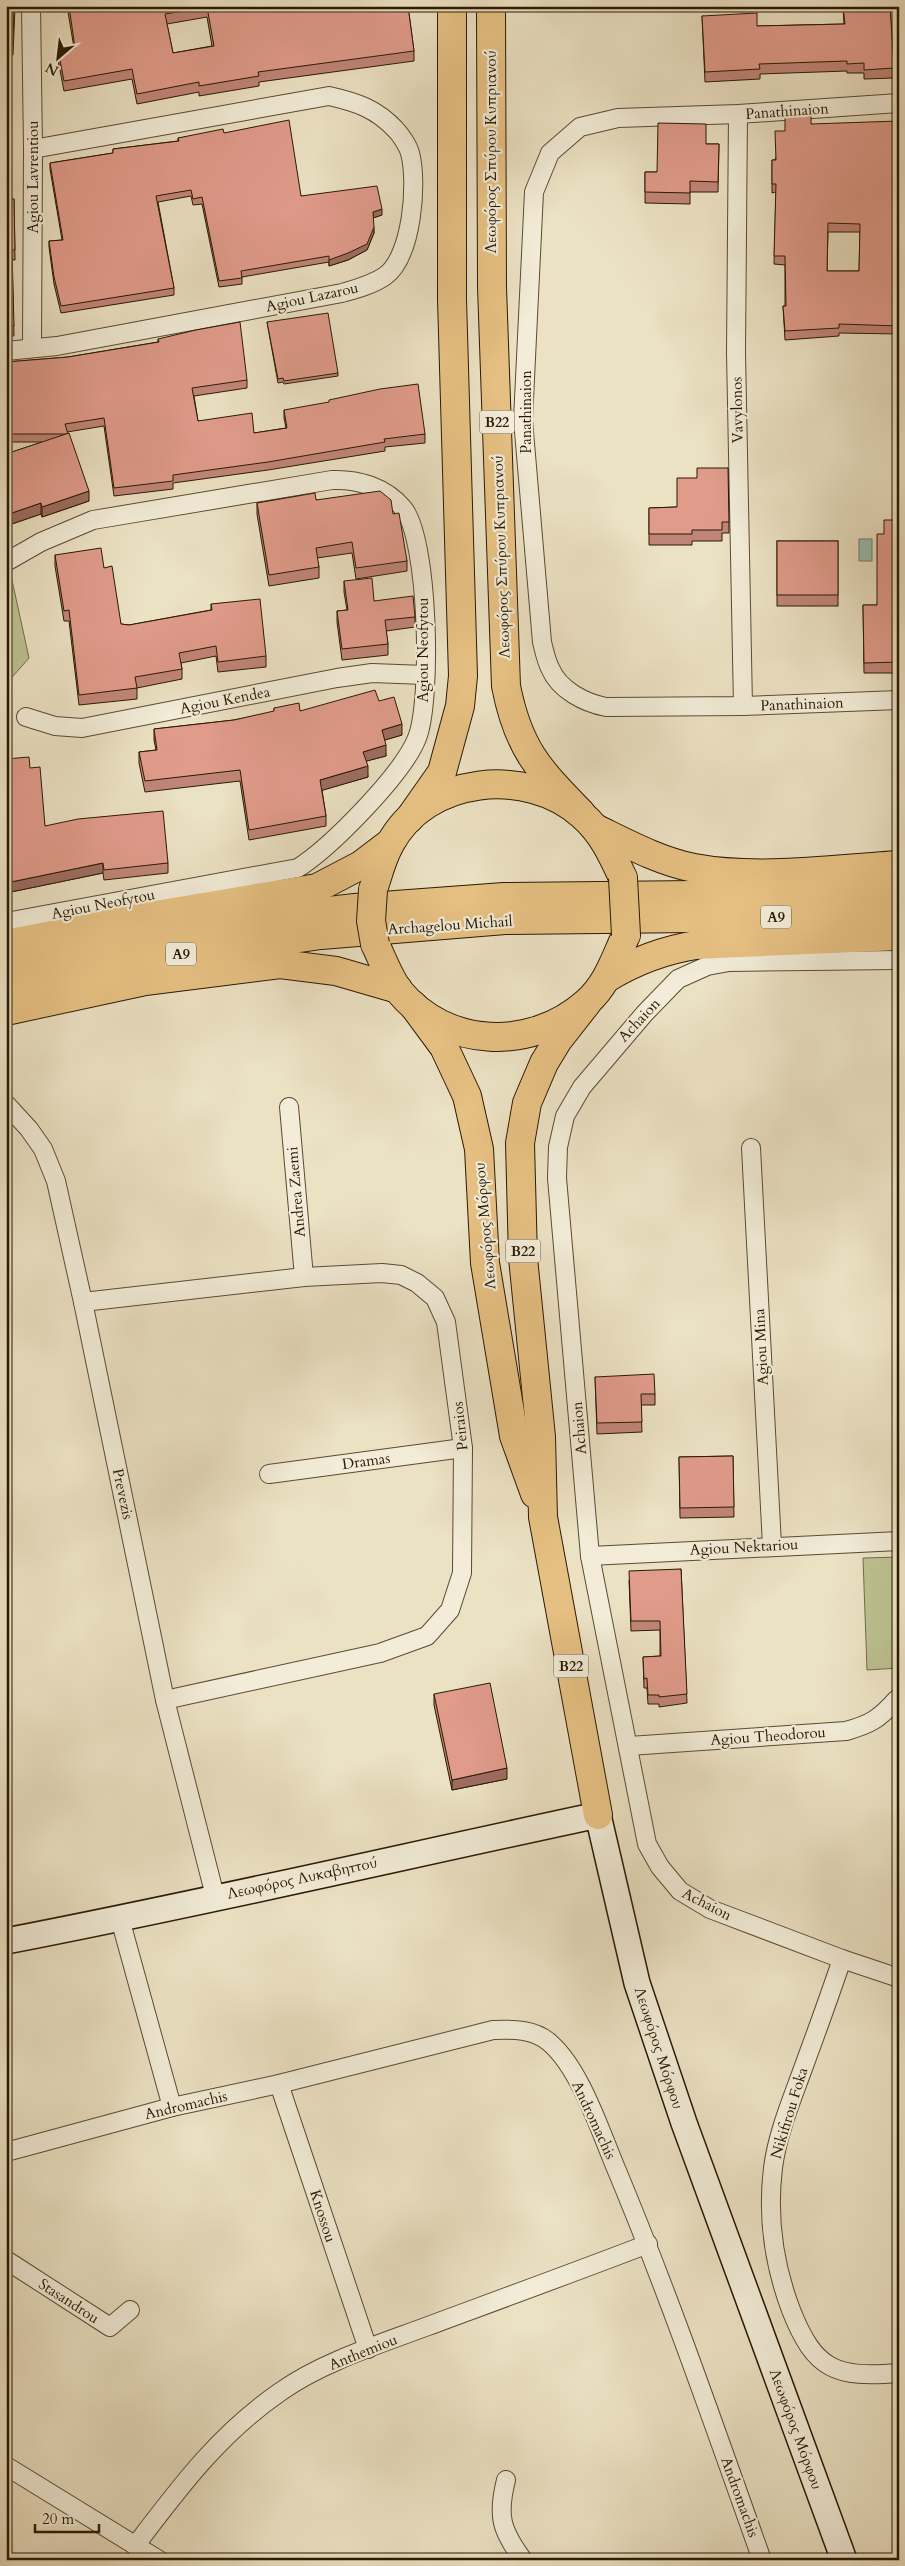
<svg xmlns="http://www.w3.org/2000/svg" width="905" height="2566" viewBox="0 0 905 2566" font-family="Cardo,serif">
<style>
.green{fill:#bcc190;stroke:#736d4a}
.water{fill:#98beb2;stroke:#6c7c6c}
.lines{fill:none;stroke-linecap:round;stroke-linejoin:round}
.minor-casing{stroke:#5a4b33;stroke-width:20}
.secondary-casing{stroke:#2a1903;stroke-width:28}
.primary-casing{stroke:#2a1903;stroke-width:30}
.trunk-casing{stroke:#2a1903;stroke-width:30}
.minor{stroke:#f2ecd8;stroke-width:18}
.secondary{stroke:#f2ecd8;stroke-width:25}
.primary{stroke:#e6c082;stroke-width:28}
.trunk{stroke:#e6c082;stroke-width:28}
.primary-bridge-casing{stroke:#2a1903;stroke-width:30;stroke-linecap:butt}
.primary-bridge{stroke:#e6c082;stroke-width:28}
.wall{fill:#c18578;stroke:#2a1903;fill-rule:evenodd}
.shaded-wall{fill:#9d6c61;stroke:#2a1903}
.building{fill:#e09b8b;stroke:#2a1903;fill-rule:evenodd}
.labels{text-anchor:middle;stroke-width:4.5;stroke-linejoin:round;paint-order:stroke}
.shield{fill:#f2ecd8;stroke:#665843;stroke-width:1}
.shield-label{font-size:14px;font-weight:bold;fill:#2a1903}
.street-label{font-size:15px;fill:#2a1903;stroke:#f2ecd8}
</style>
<rect width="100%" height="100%" fill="#ebe1c3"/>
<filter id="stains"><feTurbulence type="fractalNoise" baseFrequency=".004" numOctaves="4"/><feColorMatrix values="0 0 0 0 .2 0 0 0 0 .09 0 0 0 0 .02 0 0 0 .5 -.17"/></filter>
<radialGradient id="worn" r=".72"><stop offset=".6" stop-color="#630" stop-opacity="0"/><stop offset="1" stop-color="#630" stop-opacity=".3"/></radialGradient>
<!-- green -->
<g class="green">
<polygon points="10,571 29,658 6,684 6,574"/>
<polygon points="899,1557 899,1668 867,1670 863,1558"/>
</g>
<!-- water -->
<rect class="water" x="859" y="539" width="13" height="22"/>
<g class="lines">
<!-- minor casing -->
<g class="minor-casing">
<g id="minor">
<polyline points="31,6 33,149 32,348"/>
<path d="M899,103L738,114L618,118L580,127L550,153L534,192L523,420L542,642C544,650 546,660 550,668C559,690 585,703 606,707L743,706L899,700"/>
<polyline points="738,114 736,353 743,706"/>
<path d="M6,351L57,346L342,293C356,289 372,285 385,276C412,257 418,183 410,153C408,146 401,135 396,130C377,109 356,102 329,96L33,149"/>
<path d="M6,562L41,542L93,520L332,480C358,479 385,487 403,508C429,539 432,701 417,738C403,774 331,847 298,868L6,922"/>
<polyline points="26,717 55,726 82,728 337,678 372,673 425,675"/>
<polyline points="899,960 729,962 707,966 678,979 645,1013 582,1087 565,1116 558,1147 557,1178 590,1556 647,1844 660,1867 680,1891 710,1909 842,1959 899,1978"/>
<polyline points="6,1104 29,1129 43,1149 56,1181 83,1302 165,1700 215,1896"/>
<polyline points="289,1107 304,1277"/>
<polyline points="751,1148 772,1545"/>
<polyline points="83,1302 304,1277 382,1273 401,1275 417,1283 435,1298 446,1322 463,1448 462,1573 450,1610 427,1636 380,1653 165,1700"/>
<polyline points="269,1474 463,1448"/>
<polyline points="590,1556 899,1541"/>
<path d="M629,1746L846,1731C871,1724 879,1719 897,1699"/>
<polyline points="120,1919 172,2107"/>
<path d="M842,1959C829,1998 815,2036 801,2074C790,2104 777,2136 773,2168C767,2217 774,2265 791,2310C815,2371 836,2378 899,2373"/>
<polyline points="279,2084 368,2349"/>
<path d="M6,2152L172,2107L279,2084L493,2030C512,2029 535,2029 550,2043C580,2069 600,2130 615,2166C669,2295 715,2428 762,2560"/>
<polyline points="6,2260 110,2327 130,2310"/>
<polyline points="6,2466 159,2560"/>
<path d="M506,2480C497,2516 501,2530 523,2560"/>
<path d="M135,2546C179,2488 219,2434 280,2392C322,2362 380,2344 428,2326C501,2299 575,2272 648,2244"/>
</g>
</g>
<!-- secondary casing -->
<g class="secondary-casing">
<path id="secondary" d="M6,1941C204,1903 401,1857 598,1815L637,1983L684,2123L844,2560"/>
</g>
<!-- primary casing -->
<g class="primary-casing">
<g id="primary">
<path d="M491,6L492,287L506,686C518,748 538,769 581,813"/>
<polyline points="409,819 442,772 460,706 463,676 452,299 452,6"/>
<path d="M373,890C378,875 382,858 390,844C426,776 527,766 582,815C602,832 612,854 623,878"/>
<path d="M375,944C382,958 389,978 399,991C447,1049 531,1051 586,1003C607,985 615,959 626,935"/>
<polyline points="587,1003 558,1040 544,1063 527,1103 520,1143 523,1258 541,1437 543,1517 598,1815"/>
<polyline points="413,1005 444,1047 467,1096 479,1149 485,1263 514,1436 535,1494"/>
</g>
</g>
<!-- trunk casing -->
<g class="trunk-casing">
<g id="trunk">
<path d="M595,828C626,843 659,861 694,868C758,880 834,869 899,865"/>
<polyline points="6,944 138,918 317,888 361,865 390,843"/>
<polyline points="6,966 140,937 225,923 355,908 504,897 782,894 899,888"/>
<path d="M607,978C635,961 664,950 696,945L899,936"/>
<polyline points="6,991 146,960 321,935 505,920 782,917 899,913"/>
<polyline points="6,1011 145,981 280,964 336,971 398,989"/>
</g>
</g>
<!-- minor -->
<use href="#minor" class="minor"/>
<!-- secondary -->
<use href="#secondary" class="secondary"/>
<!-- primary -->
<use href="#primary" class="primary"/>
<!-- trunk -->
<use href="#trunk" class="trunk"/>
<!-- primary-bridge casing -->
<g class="primary-bridge-casing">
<g id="primary-bridge">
<polyline points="623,878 626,935"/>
<polyline points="373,890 371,921 375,944"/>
</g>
</g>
<!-- primary-bridge -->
<use href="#primary-bridge" class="primary-bridge"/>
</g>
<!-- wall -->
<g class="wall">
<polygon points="6,6 15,6 13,55 10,55"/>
<path d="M67,6H408L414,51V61L259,82V86L199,96V92L137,104L132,79L64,91L58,60V50L74,48ZM207,17L212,46L173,53L167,24Z"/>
<polygon points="844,6 890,6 894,78 864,79 864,73 847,73 847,71 760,74 760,79 705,82 702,16 757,26 844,24 843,7 844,7"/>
<path d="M811,124L899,151V334L839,333V336L785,340L783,306H785V265L774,264L776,192L772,193V160H775L785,131ZM828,232H860L859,271H827Z"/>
<rect x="6" y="128" width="5" height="41"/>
<polygon points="224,133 301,196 382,215 373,218 374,233 367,250 348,260 329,266 329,262 242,277 242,284 219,287 202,204 193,205 191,196 158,202 174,288 174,295 61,313 54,284 49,247 49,241 62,240 50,169 50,163 113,153 113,149 178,141 178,138"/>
<polygon points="706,144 719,144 718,192 690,192 690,204 645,203 645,172 657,172"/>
<polygon points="6,199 14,199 15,260 12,260 14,336 6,336"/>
<polygon points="267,322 338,373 338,376 284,384 283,382 278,383"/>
<polygon points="158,339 247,380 247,388 194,396 198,421 254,433 286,428 284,418 284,410 425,434 425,443 385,447 385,451 268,470 173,483 173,489 114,496 104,426 67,432 89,501 42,517 41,514 6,526 6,454 42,442 6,442 6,362 68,357 158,342"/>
<polygon points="728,468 729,533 722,533 722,541 692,541 692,545 649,545 649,508 677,507 697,478"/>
<polygon points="316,500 393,514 407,561 407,571 356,579 352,553 317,558 319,567 319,578 269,586 257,514 257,503"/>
<polygon points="899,520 899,673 864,673 863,605 877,605 884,534"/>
<rect x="777" y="541" width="61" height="65"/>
<polygon points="55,555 104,568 121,624 129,625 211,610 211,604 266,656 266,667 218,672 216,656 181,663 182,669 182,679 137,688 137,699 79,705 69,621 64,621 55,566"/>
<polygon points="344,581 374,601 415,617 415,627 386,631 388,644 388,655 342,660 337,622 337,611 347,610 344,592"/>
<polygon points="379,701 402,735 384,740 386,756 366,761 368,777 322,790 326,816 326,826 249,840 240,781 145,792 139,763 139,752 156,750 154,740 154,729 234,720 274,712 274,708 300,711"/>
<polygon points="30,768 45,826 168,863 168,873 104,880 103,873 6,893"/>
<polygon points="595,1377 655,1394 655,1405 641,1405 642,1432 597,1434"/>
<polygon points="733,1456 734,1517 680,1518 679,1457"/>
<polygon points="681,1569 687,1703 659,1707 659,1704 648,1704 647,1688 644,1688 643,1657 660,1656 660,1630 631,1631 629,1580"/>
<polygon points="434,1694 507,1779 452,1790 434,1705"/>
</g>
<!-- shaded-wall -->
<g class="shaded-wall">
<polygon points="10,45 10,55 6,122 6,112"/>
<polygon points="382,209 382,215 373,218 373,212"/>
<polygon points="374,227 374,233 367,250 348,260 329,266 329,260"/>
<polygon points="89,491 89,501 42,517 42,507"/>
<polygon points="41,503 41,514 6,526 6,515"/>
<polygon points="402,724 402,735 382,741 382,730"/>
<polygon points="386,745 386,756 363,762 363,752"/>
<polygon points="368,766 368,777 320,791 320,780"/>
<polygon points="103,863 103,873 6,893 6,883"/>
<polygon points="507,1768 507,1779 452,1790 452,1780"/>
</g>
<!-- building -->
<g class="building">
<polygon points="6,6 14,6 13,45 10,45 6,112"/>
<path d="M69,6H408L414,51L258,72L259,76L199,86V82L137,94L132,69L64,81L58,50L75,48ZM207,7L214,46L173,53L165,14Z"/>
<polygon points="846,6 890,6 894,68 864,70 864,63 847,64 847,61 759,64 760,69 705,72 702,16 757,13 757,26 845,24 843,7 846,7"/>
<path d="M785,116H811V124L898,121L899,326L839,324V328L785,331L783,306H786L785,256H774L776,184H772V160H776L775,131H785ZM828,223L860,224L859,271H827Z"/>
<polygon points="289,120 301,196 377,186 382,209 373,212 374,227 367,244 348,253 329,260 329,256 241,271 242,278 219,281 202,197 193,199 191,190 156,196 174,288 61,306 54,277 49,241 63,240 50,163 113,153 113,149 179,141 178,138 223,129 224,133"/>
<polygon points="658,123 706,124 706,144 719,144 718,182 690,181 690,193 645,192 645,172 657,172"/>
<rect x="6" y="128" width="5" height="31"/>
<polygon points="6,199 14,199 15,250 12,250 14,326 6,326"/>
<polygon points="328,313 338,373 284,381 283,378 278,379 267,322"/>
<polygon points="240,322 247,380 192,388 198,421 252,413 254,433 287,428 284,410 329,402 329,400 380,389 418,384 425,434 384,439 385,442 268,462 173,475 173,481 114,488 104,418 65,424 68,434 6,434 6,362 68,357 159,342 158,339 196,330"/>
<polygon points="69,433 89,491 42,507 41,503 6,515 6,454"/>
<polygon points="697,468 728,468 729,522 722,522 722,530 692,530 692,534 649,534 649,508 677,507 677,478 697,478"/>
<polygon points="380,491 391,500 393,514 399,513 407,561 356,568 352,542 316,548 319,567 269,575 257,503 315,493 316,500"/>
<polygon points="884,520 899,520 899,662 864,663 863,605 877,605 877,534 884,534"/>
<rect x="777" y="541" width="61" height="54"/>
<polygon points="101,548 104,568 112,566 121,624 129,625 212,610 211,604 260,599 266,656 218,662 216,646 179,653 182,669 135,677 137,688 79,695 69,610 64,611 55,555"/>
<polygon points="372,578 374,601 413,596 415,617 385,620 388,644 342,649 337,611 348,610 344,581"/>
<polygon points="375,690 379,701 394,697 402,724 382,730 386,745 363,752 368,766 320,780 326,816 249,830 240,770 145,781 139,752 157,750 154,729 234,720 274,711 274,708 299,703 300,711"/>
<polygon points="29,757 30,768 40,767 45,826 78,819 163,811 168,863 104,870 103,863 6,883 6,759"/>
<polygon points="654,1374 655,1394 641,1394 642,1422 597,1423 595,1377"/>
<polygon points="733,1456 734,1507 680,1508 679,1457"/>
<polygon points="681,1569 687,1694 659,1697 659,1695 648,1695 647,1678 644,1679 643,1657 661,1656 660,1621 631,1621 629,1571"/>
<polygon points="490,1683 507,1768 452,1780 434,1694"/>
</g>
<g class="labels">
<!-- shield labels -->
<g class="shield">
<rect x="479.5" y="410.5" width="35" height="23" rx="4"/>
<rect x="761" y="905.5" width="30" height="23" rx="4"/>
<rect x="166" y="942.5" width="30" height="23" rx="4"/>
<rect x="505.5" y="1239.5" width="35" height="23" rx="4"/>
<rect x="553.5" y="1654.5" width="35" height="23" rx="4"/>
</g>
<g class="shield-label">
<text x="497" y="427">B22</text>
<text x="776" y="922">A9</text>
<text x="181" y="959">A9</text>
<text x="523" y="1256">B22</text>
<text x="571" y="1671">B22</text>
</g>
<!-- street labels -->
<g class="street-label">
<text transform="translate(787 111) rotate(-4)" y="5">Panathinaion</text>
<text transform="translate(491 152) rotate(-90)" y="5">Λεωφόρος Σπύρου Κυπριανού</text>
<text transform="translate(33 177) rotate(-90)" y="5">Agiou Lavrentiou</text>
<text transform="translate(312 297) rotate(-12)" y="5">Agiou Lazarou</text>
<text transform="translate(737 410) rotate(-91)" y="5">Vavylonos</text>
<text transform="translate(526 412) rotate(-90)" y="5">Panathinaion</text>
<text transform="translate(501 557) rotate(-92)" y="5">Λεωφόρος Σπύρου Κυπριανού</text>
<text transform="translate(423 650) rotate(-90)" y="5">Agiou Neofytou</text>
<text transform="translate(225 700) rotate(-11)" y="5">Agiou Kendea</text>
<text transform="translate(802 704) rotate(-2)" y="5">Panathinaion</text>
<text transform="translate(103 904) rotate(-11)" y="5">Agiou Neofytou</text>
<text transform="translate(450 925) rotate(-4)" y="5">Archagelou Michail</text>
<text transform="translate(639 1020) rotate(-47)" y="5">Achaion</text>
<text transform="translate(296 1192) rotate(-95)" y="5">Andrea Zaemi</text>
<text transform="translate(485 1226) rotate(-95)" y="5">Λεωφόρος Μόρφου</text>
<text transform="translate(761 1347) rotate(-93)" y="5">Agiou Mina</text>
<text transform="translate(460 1426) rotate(-96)" y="5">Peiraios</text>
<text transform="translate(579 1428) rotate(-95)" y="5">Achaion</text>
<text transform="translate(366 1461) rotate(-8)" y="5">Dramas</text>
<text transform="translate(123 1494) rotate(78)" y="5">Prevezis</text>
<text transform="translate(744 1547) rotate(-3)" y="5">Agiou Nektariou</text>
<text transform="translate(768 1736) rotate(-4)" y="5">Agiou Theodorou</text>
<text transform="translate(302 1878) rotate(-12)" y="5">Λεωφόρος Λυκαβηττού</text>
<text transform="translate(707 1904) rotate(27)" y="5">Achaion</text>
<text transform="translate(659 2048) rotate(72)" y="5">Λεωφόρος Μόρφου</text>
<text transform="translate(186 2105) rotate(-13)" y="5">Andromachis</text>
<text transform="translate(789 2113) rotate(-73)" y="5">Nikifirou Foka</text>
<text transform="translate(594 2120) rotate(65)" y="5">Andromachis</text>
<text transform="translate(323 2216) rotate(72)" y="5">Knossou</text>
<text transform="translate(69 2301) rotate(33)" y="5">Stasandrou</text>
<text transform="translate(363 2352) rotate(-22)" y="5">Anthemiou</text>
<text transform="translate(796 2429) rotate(70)" y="5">Λεωφόρος Μόρφου</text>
<text transform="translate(740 2497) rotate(70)" y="5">Andromachis</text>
</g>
</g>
<!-- margin -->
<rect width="905" height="2566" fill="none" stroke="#ebe1c3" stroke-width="25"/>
<rect x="8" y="8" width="890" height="2551" fill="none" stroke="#2a1903" stroke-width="2.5"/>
<rect x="12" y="12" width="880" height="2541" fill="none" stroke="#2a1903"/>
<!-- north arrow -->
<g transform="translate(58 58) rotate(208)" stroke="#f2ecd8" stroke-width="4" paint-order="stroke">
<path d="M0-4L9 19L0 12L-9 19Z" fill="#2a1903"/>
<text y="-8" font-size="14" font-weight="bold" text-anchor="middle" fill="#2a1903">N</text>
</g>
<!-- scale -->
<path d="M35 2524v8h64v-8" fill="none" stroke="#2a1903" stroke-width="2.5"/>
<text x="42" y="2524" font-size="15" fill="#2a1903" stroke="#f2ecd8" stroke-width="4" paint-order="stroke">20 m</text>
<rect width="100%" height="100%" filter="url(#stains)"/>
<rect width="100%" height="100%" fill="url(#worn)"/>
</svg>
